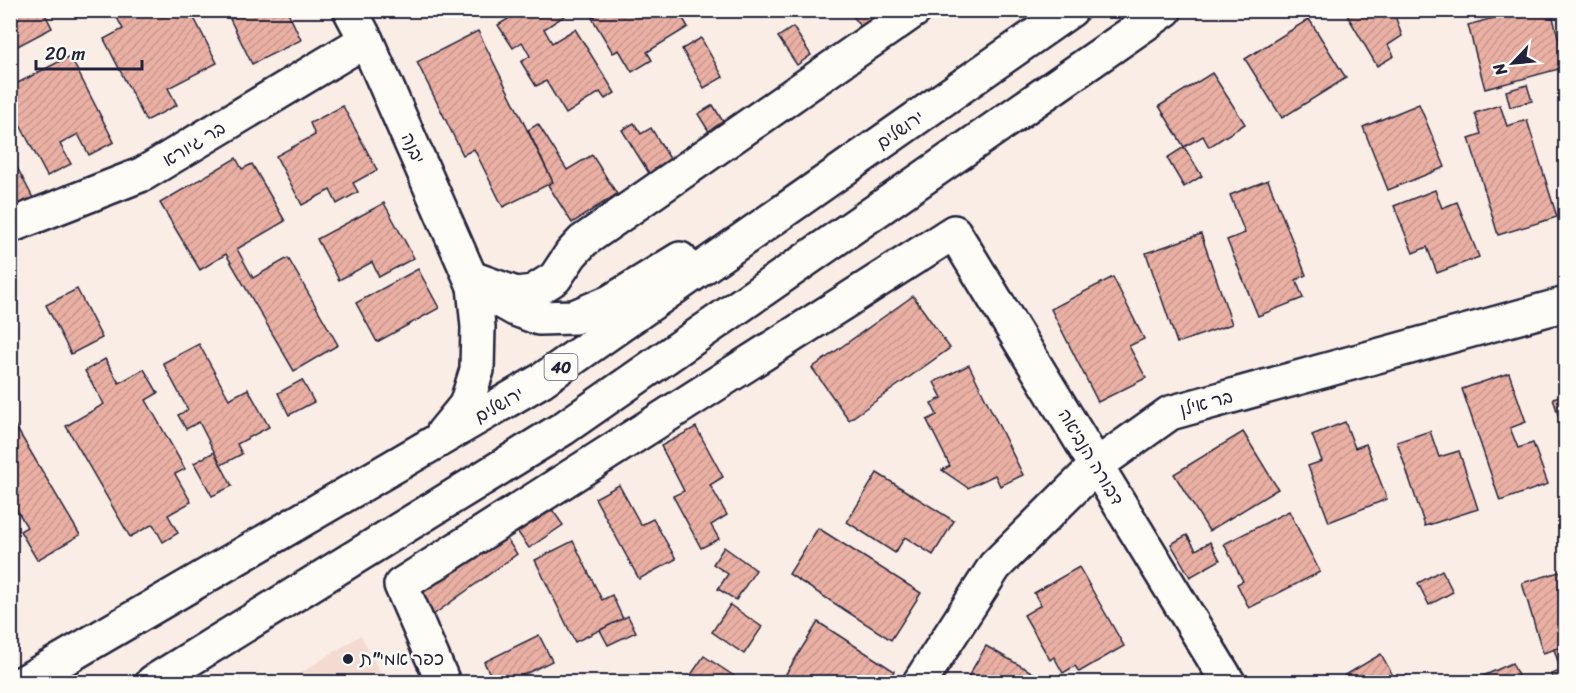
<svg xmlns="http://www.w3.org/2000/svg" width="1576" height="693" viewBox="0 0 1576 693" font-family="Sriracha,'Playpen Sans Hebrew',sans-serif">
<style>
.built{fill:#f4dbd2}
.building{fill:url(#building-hatch);stroke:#22223b;stroke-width:1.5}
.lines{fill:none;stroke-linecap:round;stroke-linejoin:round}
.minor-casing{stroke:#22223b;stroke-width:38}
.highway-casing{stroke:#22223b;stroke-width:38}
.minor{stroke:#fdfcf7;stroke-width:33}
.highway{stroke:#fdfcf7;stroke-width:33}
.poi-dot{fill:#22223b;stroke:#fdfcf7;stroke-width:2}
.labels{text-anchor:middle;stroke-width:5;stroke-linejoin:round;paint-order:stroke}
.shield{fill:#fdfcf7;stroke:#646373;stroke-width:1.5}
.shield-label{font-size:16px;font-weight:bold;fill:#22223b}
.street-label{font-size:18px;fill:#22223b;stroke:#fdfcf7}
.poi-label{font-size:18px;fill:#22223b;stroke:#fdfcf7;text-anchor:start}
</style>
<defs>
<pattern id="building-hatch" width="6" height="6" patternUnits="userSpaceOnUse" patternTransform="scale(1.5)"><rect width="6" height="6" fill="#eab0a4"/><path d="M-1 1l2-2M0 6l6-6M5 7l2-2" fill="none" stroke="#c8978e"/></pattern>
</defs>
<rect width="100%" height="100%" fill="#f9ede6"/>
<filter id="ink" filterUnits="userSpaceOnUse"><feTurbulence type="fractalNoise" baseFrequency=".0167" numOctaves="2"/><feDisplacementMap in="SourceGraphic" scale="12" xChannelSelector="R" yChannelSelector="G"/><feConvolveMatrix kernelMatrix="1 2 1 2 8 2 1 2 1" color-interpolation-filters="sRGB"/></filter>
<g filter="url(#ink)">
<!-- built -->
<polygon class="built" points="361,635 385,682 286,682"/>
<!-- building -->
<g class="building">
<polygon points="10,10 43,10 52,28 10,50"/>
<polygon points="113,10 145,10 148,16 159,10 190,10 217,63 168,88 177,105 146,121 104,39 123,29"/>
<polygon points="248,10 287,10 301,40 252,64 230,19"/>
<polygon points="502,10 564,10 566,15 544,29 552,43 575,29 615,93 605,99 600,92 566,114 546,81 536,86 521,62 530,56 522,42 513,48 498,25 508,19"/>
<polygon points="605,10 657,10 661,17 671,10 678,10 688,27 647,52 652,60 632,72 619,50 613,53 592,18"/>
<polygon points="849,10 892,10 866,35"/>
<polygon points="1344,10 1393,10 1402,36 1388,45 1394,56 1377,66"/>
<polygon points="1522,10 1551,10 1566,67 1485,89 1468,25"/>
<polygon points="1309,19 1346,78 1282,118 1245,59"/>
<polygon points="793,27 811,55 797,65 778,37"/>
<polygon points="478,31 553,182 503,207 474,149 463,155 417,62"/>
<polygon points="701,38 723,77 704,88 682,49"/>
<polygon points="70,56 114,142 89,155 78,134 60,144 71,164 47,176 10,106 10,87"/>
<polygon points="1212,73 1245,124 1209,147 1203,136 1184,147 1159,106"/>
<polygon points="1527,85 1532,101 1510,107 1506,91"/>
<polygon points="1419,104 1445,167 1388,190 1363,127"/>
<polygon points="713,105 728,130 713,138 698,114"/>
<polygon points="1500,105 1507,126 1527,120 1557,217 1498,235 1469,138 1481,134 1475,113"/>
<polygon points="343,106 377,170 353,183 358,192 337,204 330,190 302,205 276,156 315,135 310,123"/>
<polygon points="634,123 641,134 651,128 674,165 652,178 622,130"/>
<polygon points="538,124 567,170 592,155 617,194 572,223 548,185 553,182 528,130"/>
<polygon points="1184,147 1202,176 1184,187 1167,158"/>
<polygon points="10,154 34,200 20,207 10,188"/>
<polygon points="236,158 242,169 252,164 285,221 237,249 253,278 288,258 338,345 294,371 226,254 200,270 160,203"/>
<polygon points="1268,180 1306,275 1296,280 1303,298 1258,316 1227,240 1245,233 1230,195"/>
<polygon points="1435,190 1442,208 1457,202 1479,257 1437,273 1427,247 1413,253 1394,206"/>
<polygon points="384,203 414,258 379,277 372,262 339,280 317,239"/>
<polygon points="1201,234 1232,324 1177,343 1146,253"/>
<polygon points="418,269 439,308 377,342 356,303"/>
<polygon points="1113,277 1144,339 1129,346 1146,378 1098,402 1051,309"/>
<polygon points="77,289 102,338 71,354 46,305"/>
<polygon points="913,296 950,348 849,420 812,368"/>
<polygon points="199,344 229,399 248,389 269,427 237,444 242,454 221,465 199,422 186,429 178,415 188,410 163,363"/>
<polygon points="105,359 119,383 144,369 158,393 146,400 185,469 175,474 191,502 168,515 178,533 163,542 153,524 130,537 66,426 104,404 85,371"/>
<polygon points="969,365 1023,475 1000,486 995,475 968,488 942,470 950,466 927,420 937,415 931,403 942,398 934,382"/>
<polygon points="1509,373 1526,422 1510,428 1518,448 1533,443 1548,484 1500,501 1462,389"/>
<polygon points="302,380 314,402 289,415 278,393"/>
<polygon points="1566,394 1566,441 1553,398"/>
<polygon points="10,417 80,535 37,560 20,531 27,527 10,498"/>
<polygon points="1345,422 1355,448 1366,444 1387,499 1329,522 1308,466 1322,461 1312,435"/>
<polygon points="696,427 723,477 710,485 727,515 711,525 719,539 701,548 673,496 684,491 661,446"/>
<polygon points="1430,431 1439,457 1459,451 1478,509 1425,526 1397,442"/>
<polygon points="1243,432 1278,489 1209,531 1174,474"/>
<polygon points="214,452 232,486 212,496 194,463"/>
<polygon points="877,473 954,521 933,555 905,537 895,553 847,522"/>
<polygon points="619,485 641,525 653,519 676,559 639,579 595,498"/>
<polygon points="546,501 563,525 529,548 512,524"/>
<polygon points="1289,511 1320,572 1249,608 1237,584 1243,581 1224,544"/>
<polygon points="818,528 921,593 891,640 789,574"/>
<polygon points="502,532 517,554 433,615 418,593"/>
<polygon points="1187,535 1196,550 1210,542 1220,560 1190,577 1171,544"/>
<polygon points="573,541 602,600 612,595 623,619 575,642 535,560"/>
<polygon points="724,547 756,570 736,600 718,589 728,574 713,564"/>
<polygon points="1079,567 1124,646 1079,672 1075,666 1063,673 1054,657 1050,660 1024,615 1041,605 1034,593"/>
<polygon points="1442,570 1453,592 1429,605 1418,583"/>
<polygon points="1566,570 1566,646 1543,653 1522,583"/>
<polygon points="730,605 762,627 744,654 712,632"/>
<polygon points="628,616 636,632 608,645 600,630"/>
<polygon points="818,622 894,671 887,682 793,682 784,677"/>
<polygon points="539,635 552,661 509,682 494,682 484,662"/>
<polygon points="986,646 1049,682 965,682"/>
<polygon points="1566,646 1566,682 1554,682 1551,674 1561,671 1554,649"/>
<polygon points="1381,654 1396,681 1406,675 1411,682 1342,682 1344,676"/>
<polygon points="704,656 743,682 686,682"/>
<polygon points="1512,663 1521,682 1470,682"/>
</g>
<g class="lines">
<!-- minor casing -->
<g class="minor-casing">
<g id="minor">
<polyline points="350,10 366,40 474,286"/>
<polyline points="10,226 143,174 366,40"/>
<polyline points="477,280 516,294 533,292 555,278 571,254 583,241 915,10"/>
<polyline points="443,682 401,585 954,232 1228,682"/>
<polyline points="920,682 995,566 1097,465 1170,413 1566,304"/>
</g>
</g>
<!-- highway casing -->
<g class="highway-casing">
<g id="highway">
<polyline points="474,286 515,309 539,318 574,317 610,302 680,259"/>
<polyline points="443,433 466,405 477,370 478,327 474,286"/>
<polyline points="24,682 542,380 1071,10"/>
<polyline points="153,682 564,428 1165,10"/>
</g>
</g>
<!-- minor -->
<use href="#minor" class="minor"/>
<!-- highway -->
<use href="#highway" class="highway"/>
</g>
</g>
<!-- markers -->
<circle class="poi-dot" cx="348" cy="659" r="6"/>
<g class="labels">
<!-- shield labels -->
<rect class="shield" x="544.5" y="354" width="33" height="26" rx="4.5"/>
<g class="shield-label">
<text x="561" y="373">40</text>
</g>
<!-- street labels -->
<g class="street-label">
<text transform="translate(900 130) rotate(-35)" y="6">ירושלים</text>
<text transform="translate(194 144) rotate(-31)" y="6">בר גיורא</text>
<text transform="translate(413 148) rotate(66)" y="6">יבנה</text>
<text transform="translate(1206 403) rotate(-15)" y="6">בר אילן</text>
<text transform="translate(499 405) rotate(-30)" y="6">ירושלים</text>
<text transform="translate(1091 457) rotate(59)" y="6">דבורה הנביאה</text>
</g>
<!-- poi labels -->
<g class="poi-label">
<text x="360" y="665">כפר אמי"ת</text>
</g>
</g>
<!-- margin -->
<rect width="1576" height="693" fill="none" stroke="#fdfcf7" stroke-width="36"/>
<rect x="18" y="18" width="1540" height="657" fill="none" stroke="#22223b" stroke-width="2" filter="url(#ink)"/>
<!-- north arrow -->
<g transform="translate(1513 63) rotate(244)" stroke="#fdfcf7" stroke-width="4.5" paint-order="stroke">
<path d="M0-4.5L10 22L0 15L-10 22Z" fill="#22223b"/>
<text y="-9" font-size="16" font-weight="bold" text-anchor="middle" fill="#22223b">N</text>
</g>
<!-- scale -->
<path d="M36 60v9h106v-9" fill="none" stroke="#22223b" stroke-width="3"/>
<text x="45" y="60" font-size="18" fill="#22223b" stroke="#fdfcf7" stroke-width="4.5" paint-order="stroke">20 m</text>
</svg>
